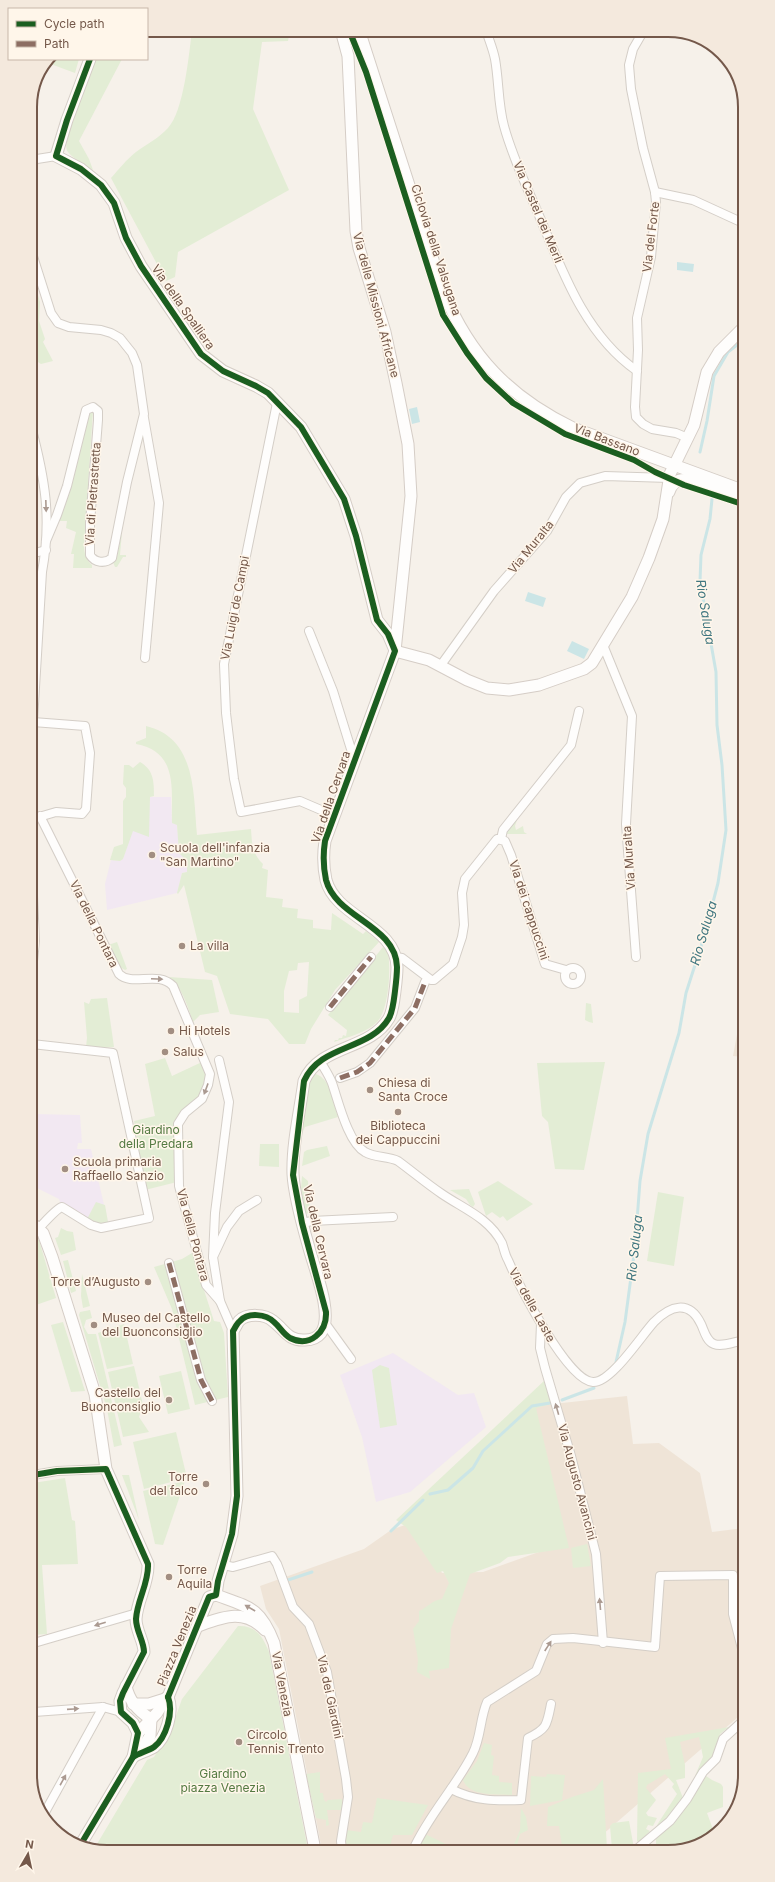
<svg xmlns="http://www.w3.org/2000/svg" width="775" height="1882" viewBox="0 0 775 1882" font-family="Inter,sans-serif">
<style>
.residential{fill:#efe4d7}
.education{fill:#f2e8f2}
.green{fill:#e3edd5;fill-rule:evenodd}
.water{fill:#cbe5e6}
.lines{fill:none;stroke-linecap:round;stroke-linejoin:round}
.stream{stroke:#cbe5e6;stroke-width:3}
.street-casing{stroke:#d4cec7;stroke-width:10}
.secondary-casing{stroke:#d5cdc6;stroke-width:13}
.street{stroke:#fefdfc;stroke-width:8}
.secondary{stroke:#fefdfc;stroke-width:11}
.quiet{stroke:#8d6e63;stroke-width:5;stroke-dasharray:10 5;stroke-linecap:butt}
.cycleway-casing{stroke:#fff6ea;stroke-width:8}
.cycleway{stroke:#1b5e20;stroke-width:6}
.oneway{fill:#ab9a91}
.poi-dot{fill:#a28e82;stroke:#fff6ea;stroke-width:1.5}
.labels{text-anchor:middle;stroke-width:3;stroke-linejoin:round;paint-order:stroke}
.street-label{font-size:12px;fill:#74584a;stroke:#fff6ea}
.poi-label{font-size:12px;fill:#74584a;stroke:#fff6ea;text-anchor:start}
.park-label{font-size:12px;fill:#547a42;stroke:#fff6ea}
.water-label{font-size:13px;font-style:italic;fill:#417780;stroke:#fff6ea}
.rim{fill:none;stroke:#74584a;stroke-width:2}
</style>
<rect width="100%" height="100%" fill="#f6f1ea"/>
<!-- residential -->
<g class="residential">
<polygon points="743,1002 743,1057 733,1056"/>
<polygon points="627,1396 633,1444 659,1443 700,1473 712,1532 744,1528 745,1711 586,1849 322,1850 279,1629 266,1609 260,1586 364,1549 391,1530 413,1522 442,1573 483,1572 564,1543 534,1406"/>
</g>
<!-- education -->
<g class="education">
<polygon points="150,797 171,797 172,823 177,824 179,853 187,860 187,872 182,873 177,893 107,910 105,884 111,860 120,861 123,859 129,839"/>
<polygon points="32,1114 80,1115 82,1143 78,1143 77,1149 91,1149 108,1222 100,1226 61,1204 59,1199 33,1186"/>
<polygon points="393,1353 458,1395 474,1393 486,1427 410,1492 376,1502 362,1437 340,1375"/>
</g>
<!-- green -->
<g class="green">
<path d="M192,30H290L288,41L262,42L253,109L289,190L178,252L175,277L166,281L111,178C119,169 126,160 136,152C147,144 159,138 168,128C184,111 189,54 192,30Z"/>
<polygon points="50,59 79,59 75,73 48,63"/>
<path d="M95,59H122L79,141L89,159L93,170C87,166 72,158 68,152C59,139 89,75 95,59Z"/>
<polygon points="31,271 40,302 39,321 45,339 43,342 53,361 41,364 38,362 35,348 31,343 31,308 36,305 31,287"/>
<path d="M93,411L84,545C84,553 86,560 92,565V568H73L74,554H71L76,532L66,528L67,521H58L89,412Z"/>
<polygon points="122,532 120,555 126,555 126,557 123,557 117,567 115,567 113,562 117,556"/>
<path d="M146,726C197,738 193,794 197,835L251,829C252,844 252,853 263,864L262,868L268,870L266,897L283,899L282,907L298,909L297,918L313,920V928L331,930L332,913L363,934L366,931L379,942L335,990L311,1029L305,1044H289L268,1019L230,1014L217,976L205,972L184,885L178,894L177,893L182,873L187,872V861L179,853L177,825L172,823C171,790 179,752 136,744V742L146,738ZM309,962L307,996L299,1000V1013L284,1012V991L289,971L297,970L298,963Z"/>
<path d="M140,762C154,770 154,782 154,796L150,797L149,837L133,831L123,859L120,861L110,860L114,847L123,844V801L126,797V788L123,784L124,765H129L133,768Z"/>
<polygon points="517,820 515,826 516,830 523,826 524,832 527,834 507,834 506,829 513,821"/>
<polygon points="117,942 127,969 125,970 117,965 108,945"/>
<path d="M383,947L388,952C391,969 389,1010 377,1022C367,1033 347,1037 334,1042L335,1040H338L339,1038H342L343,1035L346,1036L347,1030L328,1015Z"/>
<path d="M169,977L212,980L219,1012L200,1015L193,1022C187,1005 183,989 169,977Z"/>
<polygon points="107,998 114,1047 101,1048 86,1047 87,1038 84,1002 89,1004 91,999"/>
<polygon points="586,1003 591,1004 593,1023 589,1022 585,1020"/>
<path d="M165,1058L172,1076L202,1062C207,1074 208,1089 197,1100C191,1107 179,1108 177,1121C174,1138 177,1164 177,1182L145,1190L134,1121L155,1116L145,1064Z"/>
<polygon points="605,1062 584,1170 555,1169 548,1122 542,1116 537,1063"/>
<path d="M316,1074C331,1079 333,1103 338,1117L305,1127L300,1138L310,1075Z"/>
<polygon points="260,1144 279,1144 279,1167 259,1166"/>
<polygon points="327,1146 330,1156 302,1166 304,1152 307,1150"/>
<polygon points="302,1176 308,1181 310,1213 304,1214 301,1189"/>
<polygon points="498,1181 533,1204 507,1221 503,1216 500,1218 492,1212 486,1216 478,1192"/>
<polygon points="469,1189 475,1204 473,1207 470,1205 466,1199 450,1190"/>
<polygon points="658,1192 684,1197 674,1266 647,1261"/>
<path d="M96,1202L105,1205L108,1222C102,1228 93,1223 86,1221Z"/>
<polygon points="61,1228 67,1231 73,1232 76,1250 61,1255 55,1238 58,1237"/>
<polygon points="33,1237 39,1240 56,1298 36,1305"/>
<polygon points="192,1253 214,1321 220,1322 224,1333 228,1397 195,1405 172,1309 154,1267 182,1259"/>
<polygon points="68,1260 76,1291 71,1293 63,1261"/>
<polygon points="82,1274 90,1306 83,1308 81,1296"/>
<polygon points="90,1310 92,1318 86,1320 84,1327 88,1334 96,1334 122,1445 114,1447 107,1409 79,1315 80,1312"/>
<polygon points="63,1322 85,1391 71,1392 51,1325"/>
<polygon points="124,1324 133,1364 107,1369 98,1333"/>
<polygon points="380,1365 389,1368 397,1425 380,1428 372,1370"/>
<polygon points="134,1366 143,1405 139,1417 149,1432 123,1437 108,1372"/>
<polygon points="181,1371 190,1409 168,1414 159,1376"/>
<path d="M545,1380L552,1404L536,1408L569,1548L508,1557L500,1563L470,1574L451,1629L449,1668L429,1671L430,1679L417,1672L418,1660L413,1629L419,1621V1611C428,1607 432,1600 442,1599L449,1583L443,1571L437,1573L406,1527L396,1520Z"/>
<polygon points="176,1432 187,1478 144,1489 133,1442"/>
<polygon points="122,1475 129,1475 139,1520"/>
<polygon points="65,1478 72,1520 75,1521 78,1564 42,1565 47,1634 34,1635 34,1582 37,1582 36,1558 33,1558 33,1483"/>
<polygon points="185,1481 163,1545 155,1544 143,1491"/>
<polygon points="587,1544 591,1566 573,1568 571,1548"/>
<path d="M238,1626C256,1625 263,1637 269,1652L308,1850L102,1852L94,1849L147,1760L154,1757L171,1730L182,1699Z"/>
<polygon points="729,1727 720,1734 713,1759 697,1779 695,1776 703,1757 699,1737 680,1742 685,1765 685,1778 676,1780 683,1798 658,1828 657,1825 677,1794 672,1787 674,1784 665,1774 647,1785 646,1788 656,1800 646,1813 648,1816 657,1818 653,1826 648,1825 646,1829 650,1831 639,1843 637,1841 638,1773 671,1769 665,1738"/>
<path d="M484,1743L492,1745L491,1755L494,1756L492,1775L499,1776V1782L512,1783V1795C497,1794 469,1797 463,1780L477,1761Z"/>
<polygon points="320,1772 320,1793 323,1793 324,1800 326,1802 328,1800 342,1799 342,1810 327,1810 329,1825 326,1826 326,1820 316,1818 306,1774"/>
<polygon points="547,1774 565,1775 562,1800 530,1806 531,1776 546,1777"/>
<polygon points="706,1776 712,1780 721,1784 723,1787 723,1807 707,1813 714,1832 692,1848 656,1848 656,1839 682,1812"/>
<polygon points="603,1779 607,1849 601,1849 601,1844 571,1846 572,1849 555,1849 555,1846 562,1846 559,1826 547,1826 548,1807 572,1797 594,1790"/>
<polygon points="377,1798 428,1805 412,1835 393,1835 389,1850 348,1850 345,1839 346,1830 361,1832 363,1822 372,1823"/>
<polygon points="521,1808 526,1817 528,1830 520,1834 516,1849 512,1849 520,1830"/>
<polygon points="629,1821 634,1848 612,1849 610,1826 613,1823"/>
<polygon points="425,1834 454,1848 455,1850 417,1850"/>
</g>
<!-- water -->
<g class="water">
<polygon points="677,262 694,264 693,272 677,270"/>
<polygon points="417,407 420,422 412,424 409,409"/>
<polygon points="528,592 546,598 543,607 525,601"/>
<polygon points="572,641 589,649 584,659 567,651"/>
</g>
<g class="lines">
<!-- stream -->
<g class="stream">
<polyline points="700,452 707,421 714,376 728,352 742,341"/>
<polyline points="616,1362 625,1322 635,1247 640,1181 648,1134 679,1033 686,993 704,937 718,883 726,830 722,765 717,725 716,672 700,581 701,555 710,519 712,499"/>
<polyline points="562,1400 594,1388"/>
<polyline points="430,1494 448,1490 473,1468 483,1451 532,1406 550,1403"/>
<polyline points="391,1531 423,1500"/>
<polyline points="288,1580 312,1572"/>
</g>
<!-- street casing -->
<g class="street-casing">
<g id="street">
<path d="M486,30C489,40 493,49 495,59C499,81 498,105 504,126C512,156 526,185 538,213C562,270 584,334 637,371"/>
<polyline points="644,30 633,49 629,65 631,89 643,148 655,192 656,202 651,257 637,318 638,350 635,407 636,417 643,424 652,429 676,433 688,438"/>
<polyline points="30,164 37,159 56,156"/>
<polyline points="655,192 693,200 741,222"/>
<path d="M30,247L51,313L58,323L69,327L101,330L111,333L120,338L132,353L137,365L144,414L127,482L112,558C105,564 95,563 90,555V523L98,420V411L93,407L86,410L67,486L57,515L46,541"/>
<polyline points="277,403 224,664 226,713 234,779 241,812 300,801 335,816"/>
<polyline points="144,418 159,503 145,658"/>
<path d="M31,426C45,479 52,518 42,572L32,737"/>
<polyline points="31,554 46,550"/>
<polyline points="309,631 333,691 355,762"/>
<polyline points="603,645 632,716 626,824 636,957"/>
<polyline points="441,665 494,591 547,531 566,497 580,483 605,476 669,478"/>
<path d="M40,816L119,974C132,987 158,970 173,986L210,1074L208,1085L202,1099L185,1113L178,1124L179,1186L206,1285L220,1301"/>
<polyline points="32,819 56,812 82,814 86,809 90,753 85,726 33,722"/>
<polyline points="501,839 503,830 571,745 579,711"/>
<polyline points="32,874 35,941 32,971"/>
<polyline points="396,957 402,958 431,980 434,980 453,964 462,937 464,925 462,893 465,879 497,839 505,841 511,855 545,964 566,970"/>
<circle cx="573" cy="976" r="8"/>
<polyline points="330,1007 371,957"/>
<path d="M32,1044L113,1053L149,1218L101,1228L91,1225L62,1207C57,1208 44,1223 39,1228"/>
<path d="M320,1061C324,1068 329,1075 332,1083C338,1100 348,1143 365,1152C375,1158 388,1156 398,1161C413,1172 427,1184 442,1194C464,1209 489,1218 502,1243C504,1249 505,1255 508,1260C518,1283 567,1381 593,1382C611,1383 641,1336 654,1322C670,1306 689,1299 701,1324C704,1330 706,1341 714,1344C722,1347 735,1342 744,1340"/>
<polyline points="340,1078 357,1072 370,1063 415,1008 425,982"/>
<polyline points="302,1223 312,1221 393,1217"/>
<polyline points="213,1257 215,1213 229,1102 219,1060"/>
<polyline points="169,1263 201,1380 212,1401"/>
<polyline points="325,1323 351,1359"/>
<polyline points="541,1324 540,1348 545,1368 571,1456 596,1554 603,1643"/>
<polyline points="233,1331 220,1301 213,1257 227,1227 239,1211 257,1200"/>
<polyline points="33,1475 57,1471 106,1469"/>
<polyline points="224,1565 233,1567 272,1556 277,1564 293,1607 309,1624 327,1672 346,1779 348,1797 341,1841 342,1850"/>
<polyline points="34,1643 137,1613"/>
<polyline points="34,1712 103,1707 121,1712"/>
<path d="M451,1789C474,1801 496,1801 521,1800L528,1738C547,1729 547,1725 551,1704"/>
<polyline points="44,1814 103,1707"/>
<polyline points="638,1848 670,1821 687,1799 703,1772 716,1759 723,1739 745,1719"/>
<path d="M413,1850C429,1814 456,1787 473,1753C481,1737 480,1718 487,1702L536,1671L547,1644L553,1639L573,1638L655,1647L660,1576L733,1575V1614L745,1660"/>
</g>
</g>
<!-- secondary casing -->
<g class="secondary-casing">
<g id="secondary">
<path d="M359,30L443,291C470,356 509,397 573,428L742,490"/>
<polyline points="90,59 67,120 56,156 81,169 101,185 114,203 126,238 141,266 201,354 223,371 256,386 268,393 301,427 344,499 356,536 377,620 388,634 394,648"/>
<path d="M669,492C678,461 722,497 742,496"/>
<polyline points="395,651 429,660 467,680 487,688 509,690 539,685 584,669 592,663 632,597 649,558 663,519 670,474 694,425 707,372 719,352 742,329"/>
<path d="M33,1224L43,1233L52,1257L95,1394L106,1469L148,1564C149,1583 137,1600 136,1619C136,1631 144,1641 144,1652L123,1693L120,1701L121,1712L133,1723L138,1733"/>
<path d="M216,1595L218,1581L232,1534L237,1496L233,1331C235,1328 237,1324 239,1321C247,1313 265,1314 273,1321C285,1330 288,1341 305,1340C311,1340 317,1338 321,1333C334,1315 314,1268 309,1248C303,1227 294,1196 293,1174C292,1144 300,1111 304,1081C320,1044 370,1051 389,1018C393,1011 394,999 395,991C396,983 397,974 397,967C396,925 336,918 326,880C323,866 323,854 325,841L395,651L411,496L408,444L396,383L385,332L359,248L356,231L348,56L341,30"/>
<path d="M216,1595C249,1607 260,1607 274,1643L315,1850"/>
<path d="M198,1626C223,1617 244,1608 265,1630"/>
<path d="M126,1686C129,1701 138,1711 151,1719"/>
<polyline points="168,1697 209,1597 216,1595"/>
<polyline points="133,1704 149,1704 168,1698"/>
<polyline points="140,1753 150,1736 151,1719"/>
<path d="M133,1757C139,1753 148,1751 154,1747C166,1738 174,1712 168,1697"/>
<polyline points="81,1844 133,1757 138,1733 157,1713 166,1698"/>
</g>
</g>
<!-- street -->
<use href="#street" class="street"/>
<!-- secondary -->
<use href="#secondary" class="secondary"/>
<!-- quiet -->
<g class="quiet">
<polyline points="330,1007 371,957"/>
<polyline points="340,1078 357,1072 370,1063 415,1008 425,982"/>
<polyline points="169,1263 201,1380 212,1401"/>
</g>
<!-- cycleway casing -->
<g class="cycleway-casing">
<g id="cycleway">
<polyline points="349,30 366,72 443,315 467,353 486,378 513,403 565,434 634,460 655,472 684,485 742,504"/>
<path d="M90,59L67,120L56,156L81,169L101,185L114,203L126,238L141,266L201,354L223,371L256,386L268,393L301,427L344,499L356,536L377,620L388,634L395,651L325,841C323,854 323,866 326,880C336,918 396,925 397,967C397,974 396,983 395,991C394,999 393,1011 389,1018C370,1051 320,1044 304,1081L293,1175L302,1223L326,1312C327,1332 310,1348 290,1338C283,1334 280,1327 274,1322C266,1314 248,1312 240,1321C237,1323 235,1328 233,1331L237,1496L232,1534L218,1581L216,1595L209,1597L168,1697"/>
<polyline points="32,874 35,941 32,971"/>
<path d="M33,1475L57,1471L106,1469L148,1564C149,1583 137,1600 136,1619C136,1631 144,1641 144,1652L123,1693L120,1701L121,1712L133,1723L138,1733L133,1757L81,1844"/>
<path d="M133,1757C139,1753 148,1751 154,1747C166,1738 174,1712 168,1697"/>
</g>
</g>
<!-- cycleway -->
<use href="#cycleway" class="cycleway"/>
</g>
<!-- one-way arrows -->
<defs><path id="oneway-solid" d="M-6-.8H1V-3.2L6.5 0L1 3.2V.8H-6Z"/></defs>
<g class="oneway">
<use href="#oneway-solid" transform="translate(46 506) rotate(88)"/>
<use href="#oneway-solid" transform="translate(157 979) rotate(3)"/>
<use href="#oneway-solid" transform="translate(206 1089) rotate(110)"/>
<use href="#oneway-solid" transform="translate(557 1409) rotate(-106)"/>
<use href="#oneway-solid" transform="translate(600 1604) rotate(-95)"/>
<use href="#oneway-solid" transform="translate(250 1608) rotate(-150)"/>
<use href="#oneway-solid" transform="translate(100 1624) rotate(163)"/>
<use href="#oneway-solid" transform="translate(548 1646) rotate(-57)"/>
<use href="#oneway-solid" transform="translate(73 1709) rotate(-4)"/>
<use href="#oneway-solid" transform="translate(63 1780) rotate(-61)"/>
</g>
<!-- markers -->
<g class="poi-dot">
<circle cx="152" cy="855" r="4"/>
<circle cx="182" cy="946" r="4"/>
<circle cx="171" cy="1031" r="4"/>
<circle cx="165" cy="1052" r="4"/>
<circle cx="370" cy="1090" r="4"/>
<circle cx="398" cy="1112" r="4"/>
<circle cx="65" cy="1169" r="4"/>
<circle cx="148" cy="1282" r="4"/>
<circle cx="94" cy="1325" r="4"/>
<circle cx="169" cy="1400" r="4"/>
<circle cx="206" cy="1484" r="4"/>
<circle cx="169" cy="1577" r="4"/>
<circle cx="239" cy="1742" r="4"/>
</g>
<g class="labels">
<!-- street labels -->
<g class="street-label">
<text transform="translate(538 212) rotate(67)" y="4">Via Castel dei Merli</text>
<text transform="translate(651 237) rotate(-83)" y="4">Via del Forte</text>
<text transform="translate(436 250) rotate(72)" y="4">Ciclovia della Valsugana</text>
<text transform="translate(376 305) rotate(75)" y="4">Via delle Missioni Africane</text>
<text transform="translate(183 307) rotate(55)" y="4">Via della Spalliera</text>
<text transform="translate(607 440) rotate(21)" y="4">Via Bassano</text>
<text transform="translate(93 494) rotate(-86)" y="4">Via di Pietrastretta</text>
<text transform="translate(531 547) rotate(-51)" y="4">Via Muralta</text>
<text transform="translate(235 608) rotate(-79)" y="4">Via Luigi de Campi</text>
<text transform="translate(331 797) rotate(-71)" y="4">Via della Cervara</text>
<text transform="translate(629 858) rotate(-94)" y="4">Via Muralta</text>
<text transform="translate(529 910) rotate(72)" y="4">Via dei cappuccini</text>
<text transform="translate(94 924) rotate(64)" y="4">Via della Pontara</text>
<text transform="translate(318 1232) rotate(77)" y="4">Via della Cervara</text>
<text transform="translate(193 1235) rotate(75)" y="4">Via della Pontara</text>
<text transform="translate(532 1305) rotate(61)" y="4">Via delle Laste</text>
<text transform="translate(577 1482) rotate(75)" y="4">Via Augusto Avancini</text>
<text transform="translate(177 1646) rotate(-68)" y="4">Piazza Venezia</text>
<text transform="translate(282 1684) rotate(79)" y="4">Via Venezia</text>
<text transform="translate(330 1697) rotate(78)" y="4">Via dei Giardini</text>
</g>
<!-- poi labels -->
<g class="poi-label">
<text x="160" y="852">Scuola dell'infanzia<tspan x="160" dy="14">"San Martino"</tspan></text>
<text x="190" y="950">La villa</text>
<text x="179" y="1035">Hi Hotels</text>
<text x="173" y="1056">Salus</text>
<text x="378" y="1087">Chiesa di<tspan x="378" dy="14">Santa Croce</tspan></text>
<text x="398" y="1130" text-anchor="middle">Biblioteca<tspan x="398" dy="14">dei Cappuccini</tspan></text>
<text x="73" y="1166">Scuola primaria<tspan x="73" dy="14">Raffaello Sanzio</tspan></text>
<text x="140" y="1286" text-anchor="end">Torre d’Augusto</text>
<text x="102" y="1322">Museo del Castello<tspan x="102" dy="14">del Buonconsiglio</tspan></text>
<text x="161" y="1397" text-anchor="end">Castello del<tspan x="161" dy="14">Buonconsiglio</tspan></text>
<text x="198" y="1481" text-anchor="end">Torre<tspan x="198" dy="14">del falco</tspan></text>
<text x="177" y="1574">Torre<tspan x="177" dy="14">Aquila</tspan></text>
<text x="247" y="1739">Circolo<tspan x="247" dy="14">Tennis Trento</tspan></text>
</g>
<!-- park labels -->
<g class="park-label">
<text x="156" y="1134">Giardino<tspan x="156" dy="14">della Predara</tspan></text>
<text x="223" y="1778">Giardino<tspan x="223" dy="14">piazza Venezia</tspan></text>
</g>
<!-- water labels -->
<g class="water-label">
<text transform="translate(706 612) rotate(81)" y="5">Rio Saluga</text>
<text transform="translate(703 933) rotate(-74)" y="5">Rio Saluga</text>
<text transform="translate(634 1248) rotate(-84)" y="5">Rio Saluga</text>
</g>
</g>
<!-- crop -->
<path d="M0 0H775V1882H0ZM107 37H668A70 70 0 0 1 738 107V1775A70 70 0 0 1 668 1845H107A70 70 0 0 1 37 1775V107A70 70 0 0 1 107 37Z" fill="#f4e9dd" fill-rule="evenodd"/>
<path class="rim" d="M107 37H668A70 70 0 0 1 738 107V1775A70 70 0 0 1 668 1845H107A70 70 0 0 1 37 1775V107A70 70 0 0 1 107 37Z"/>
<!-- legend -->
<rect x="8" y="8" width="140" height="52" fill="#fff6ea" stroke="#c7b7aa"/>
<rect x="16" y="21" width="20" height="6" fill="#1b5e20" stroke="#c7b7aa"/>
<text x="44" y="28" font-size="12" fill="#74584a">Cycle path</text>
<rect x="16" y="41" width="20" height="6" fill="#8d6e63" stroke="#c7b7aa"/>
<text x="44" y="48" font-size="12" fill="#74584a">Path</text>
<!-- north arrow -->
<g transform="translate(28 1854) rotate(9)" stroke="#fff6ea" stroke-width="3" paint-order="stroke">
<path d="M0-3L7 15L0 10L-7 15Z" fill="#74584a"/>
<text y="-6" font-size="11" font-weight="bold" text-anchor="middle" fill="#74584a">N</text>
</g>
</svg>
